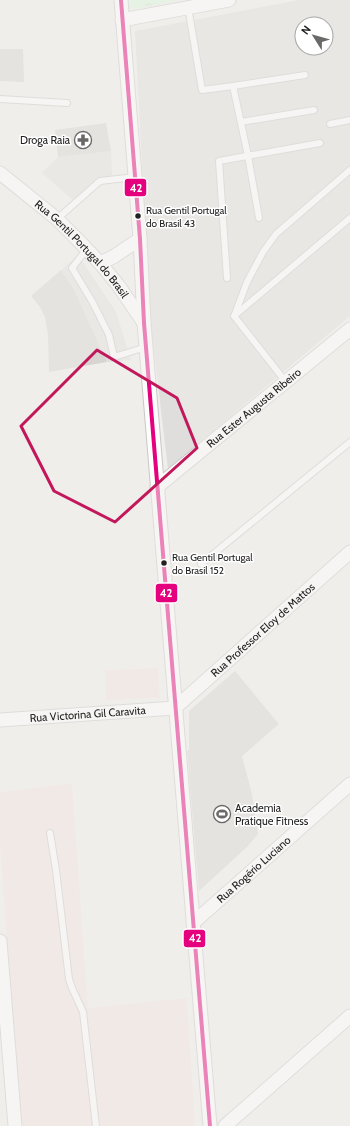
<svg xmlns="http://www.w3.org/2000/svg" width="350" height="1126" viewBox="0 0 350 1126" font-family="Cabin,sans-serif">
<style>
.residential{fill:#dfdedc;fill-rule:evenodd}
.commercial{fill:#f1e3e1}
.park{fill:url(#park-tufts)}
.parking{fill:#e0dfde}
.building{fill:#d7d4d2}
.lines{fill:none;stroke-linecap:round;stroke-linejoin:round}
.service-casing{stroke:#c9c8c7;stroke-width:8}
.minor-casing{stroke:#c9c8c7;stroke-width:15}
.service{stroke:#fdfcfc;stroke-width:6}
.minor{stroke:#fdfcfc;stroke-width:13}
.bus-1-casing{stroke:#fff;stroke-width:7}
.bus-1{stroke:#e5007d;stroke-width:4}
.marked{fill:none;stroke:#c2185b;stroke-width:3;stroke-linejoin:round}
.bus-dot{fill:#222;stroke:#fff;stroke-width:1.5}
.labels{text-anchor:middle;stroke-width:3;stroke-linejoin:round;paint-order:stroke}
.bus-label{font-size:10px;fill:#222;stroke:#fff;text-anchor:start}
.poi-label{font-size:11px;fill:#222;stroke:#fff;text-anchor:end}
.street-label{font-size:11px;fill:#222;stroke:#fff}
.line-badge{stroke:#fff;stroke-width:1.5}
.badge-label{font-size:11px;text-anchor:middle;font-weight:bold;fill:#fff}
</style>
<defs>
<pattern id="park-tufts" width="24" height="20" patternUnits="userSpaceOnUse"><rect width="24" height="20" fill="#daf5da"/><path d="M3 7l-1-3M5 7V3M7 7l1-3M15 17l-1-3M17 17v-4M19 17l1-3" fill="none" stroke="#bbd2bb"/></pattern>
</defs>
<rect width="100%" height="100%" fill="#f0eeeb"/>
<!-- residential -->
<path class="residential" d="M299,0H350V316L168,469L150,318L135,31ZM302,24H326V48H302Z"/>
<!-- commercial -->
<g class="commercial">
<polygon points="158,668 160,698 106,700 105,670"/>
<polygon points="72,783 88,1008 187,998 195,1126 20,1126 0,846 0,792"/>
</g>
<!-- park -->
<polygon class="park" points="126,0 181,0 127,10"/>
<!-- parking -->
<g class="parking">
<polygon points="111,151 112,177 97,179 73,200 42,173 58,157"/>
<polygon points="78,255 116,312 131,360 107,362 74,290 61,270"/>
</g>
<!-- building -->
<g class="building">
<polygon points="0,49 23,49 24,82 0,81"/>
<polygon points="106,123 111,151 58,157 55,130"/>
<polygon points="61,270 74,290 107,362 49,372 48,335 45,317 40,307 31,296"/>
<polygon points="235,671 279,724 242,756 252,794 258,834 247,847 199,891 187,751 189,750 189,711"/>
</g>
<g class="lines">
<!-- service casing -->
<g class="service-casing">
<g id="service">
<polyline points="188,7 202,90 233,86 248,156 259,218"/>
<polyline points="233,86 305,75"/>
<polyline points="0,99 67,103"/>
<polyline points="241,122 314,110"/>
<polyline points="330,124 350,120"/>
<polyline points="57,219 100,181 135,177"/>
<polyline points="87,249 72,268 93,303 109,335 114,357 146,347"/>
<polyline points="227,278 219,161 320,143"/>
<polyline points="235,314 247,282 263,252 276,234 350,170"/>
<polyline points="286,382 234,316 350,218"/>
<polyline points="201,564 350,442"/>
<polyline points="50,833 56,870 69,979 72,988 83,1012 96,1126"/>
</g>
</g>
<!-- minor casing -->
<g class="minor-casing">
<g id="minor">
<polyline points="121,0 140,239 144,323 210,1126"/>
<polyline points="122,20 229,0"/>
<path id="s1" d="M0,173L57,219L78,240L100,263L118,285L144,323"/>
<polyline points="100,263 113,257 140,239"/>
<path id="s2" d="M157,487L350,329"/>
<path id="s3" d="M0,720L175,708L350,552"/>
<path id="s4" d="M193,923L350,784"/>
<polyline points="0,941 15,1126"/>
<polyline points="225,1126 350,1016"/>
</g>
</g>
<!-- service -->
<use href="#service" class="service"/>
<!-- minor -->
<use href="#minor" class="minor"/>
<!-- bus-1 casing -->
<g class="bus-1-casing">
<polyline id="bus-1" points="121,0 140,239 144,323 210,1126"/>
</g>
<!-- bus-1 -->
<use href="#bus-1" class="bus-1"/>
</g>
<!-- marked area -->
<path d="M0 0H350V1126H0ZM97,350L177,398L197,448L115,522L54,491L21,426Z" fill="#f0eeeb" fill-opacity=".55" fill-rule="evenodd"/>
<path class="marked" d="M97,350L177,398L197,448L115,522L54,491L21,426Z"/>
<!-- icons -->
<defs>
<g id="pharmacy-ring" transform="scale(0.9)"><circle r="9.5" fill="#fff" stroke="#6a6968" stroke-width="1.5"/><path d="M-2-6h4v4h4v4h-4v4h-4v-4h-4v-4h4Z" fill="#6a6968"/></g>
<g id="stadium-ring" transform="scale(0.9)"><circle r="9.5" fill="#fff" stroke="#6a6968" stroke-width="1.5"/><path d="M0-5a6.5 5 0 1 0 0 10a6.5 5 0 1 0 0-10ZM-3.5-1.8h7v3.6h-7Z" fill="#6a6968"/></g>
</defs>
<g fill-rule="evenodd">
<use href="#pharmacy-ring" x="83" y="140"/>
<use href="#stadium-ring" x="222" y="814"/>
</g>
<!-- markers -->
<g class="bus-dot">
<circle cx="138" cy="216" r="3.5"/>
<circle cx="164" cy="563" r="3.5"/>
</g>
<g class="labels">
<!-- bus labels -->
<g class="bus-label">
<text x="146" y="214">Rua Gentil Portugal<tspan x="146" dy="13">do Brasil 43</tspan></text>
<text x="172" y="561">Rua Gentil Portugal<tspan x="172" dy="13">do Brasil 152</tspan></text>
</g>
<!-- poi labels -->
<g class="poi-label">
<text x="70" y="144">Droga Raia</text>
<text x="235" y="812" text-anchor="start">Academia<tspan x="235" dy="13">Pratique Fitness</tspan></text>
</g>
<!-- street labels -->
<g class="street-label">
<text dy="4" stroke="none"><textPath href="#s1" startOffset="112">Rua Gentil Portugal do Brasil</textPath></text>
<text dy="4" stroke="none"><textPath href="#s2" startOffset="125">Rua Ester Augusta Ribeiro</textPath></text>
<text dy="4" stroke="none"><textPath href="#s3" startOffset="293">Rua Professor Eloy de Mattos</textPath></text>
<text dy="4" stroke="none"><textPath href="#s3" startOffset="88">Rua Victorina Gil Caravita</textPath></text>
<text dy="4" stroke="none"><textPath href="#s4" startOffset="81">Rua Rogério Luciano</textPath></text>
</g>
</g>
<g class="line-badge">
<rect x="124" y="178" width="23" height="19" rx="4" fill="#e5007d"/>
<rect x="155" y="583" width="23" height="20" rx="4" fill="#e5007d"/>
<rect x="183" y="929" width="23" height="19" rx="4" fill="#e5007d"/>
</g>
<g class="badge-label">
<text x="136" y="192">42</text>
<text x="166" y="597">42</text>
<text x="195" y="942">42</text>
</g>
<!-- north arrow -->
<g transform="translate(314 36) rotate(307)"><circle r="19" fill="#ffffff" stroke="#a7a7a7"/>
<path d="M0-3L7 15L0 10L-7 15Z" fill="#6a6968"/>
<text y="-6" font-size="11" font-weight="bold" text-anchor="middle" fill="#222222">N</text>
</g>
</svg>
